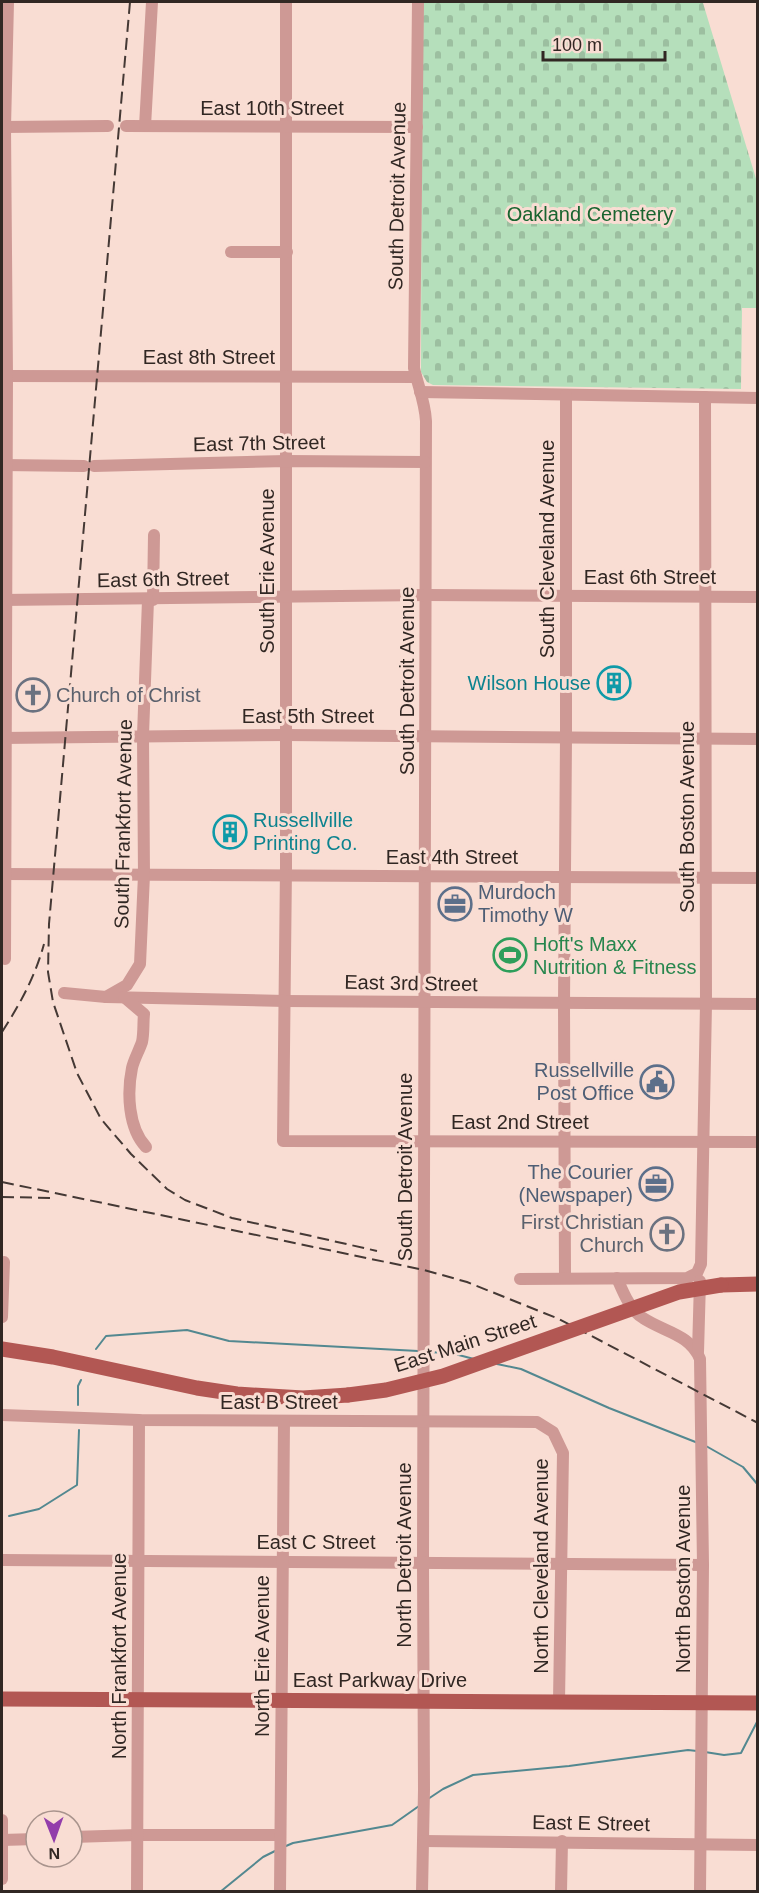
<svg xmlns="http://www.w3.org/2000/svg" width="759" height="1893" viewBox="0 0 759 1893" font-family="Arial,sans-serif">
<style>
.cemetery{fill:url(#cemetery-stones)}
.lines{fill:none;stroke-linecap:round;stroke-linejoin:round}
.stream{stroke:#538890;stroke-width:2}
.minor{stroke:#ce9995;stroke-width:12}
.major{stroke:#b25753;stroke-width:15}
.rail{stroke:#453935;stroke-width:2;stroke-dasharray:12 6;stroke-linecap:butt}
.major-bridge{stroke:#b25753;stroke-width:15}
.labels{text-anchor:middle;stroke-width:6;stroke-linejoin:round;paint-order:stroke}
.street-label{font-size:20px;fill:#312723;stroke:#f9ddd3}
.park-label{font-size:20px;fill:#19642f;stroke:#f9ddd3}
.culture-label{font-size:20px;fill:#0d838f;stroke:#f9ddd3;text-anchor:end}
.worship-label{font-size:20px;fill:#5b616d;stroke:#f9ddd3;text-anchor:start}
.service-label{font-size:20px;fill:#4e5e75;stroke:#f9ddd3;text-anchor:end}
.leisure-label{font-size:20px;fill:#27864d;stroke:#f9ddd3;text-anchor:start}
</style>
<defs>
<pattern id="cemetery-stones" width="16" height="16" patternUnits="userSpaceOnUse" patternTransform="scale(1.5)"><rect width="16" height="16" fill="#b5dfbb"/><path d="M2 7V4a2 2 0 0 1 4 0v3zM10 15v-3a2 2 0 0 1 4 0v3z" fill="#9cbfa0"/></pattern>
</defs>
<rect width="100%" height="100%" fill="#f9ddd3"/>
<!-- cemetery -->
<polygon class="cemetery" points="422,2 703,3 757,182 757,308 742,308 741,389 433,385 427,382 421,372"/>
<g class="lines">
<!-- stream -->
<g class="stream">
<polyline points="96,1349 106,1336 187,1330 229,1341 418,1351"/>
<polyline points="426,1352 451,1353 474,1359"/>
<polyline points="497,1364 521,1369 609,1408 698,1443"/>
<polyline points="78,1405 78,1386 81,1380"/>
<polyline points="706,1446 743,1467 758,1485"/>
<polyline points="9,1516 39,1509 77,1485 79,1430"/>
<polyline points="705,1752 724,1755 741,1753 758,1720"/>
<polyline points="428,1799 443,1789 473,1775 569,1766 688,1750 697,1751"/>
<polyline points="286,1846 293,1843 392,1825 419,1806"/>
<polyline points="220,1892 263,1857 275,1851"/>
</g>
<!-- minor -->
<g class="minor">
<polyline points="286,2 286,867 283,1141 758,1142"/>
<path d="M418,2L414,368C418,386 425,402 426,421L423,1563L424,1790L422,1892"/>
<polyline points="126,126 417,127"/>
<polyline points="145,126 152,2"/>
<polyline points="2,127 108,126"/>
<polyline points="231,252 287,252"/>
<polyline points="2,376 416,377"/>
<polyline points="420,392 758,398"/>
<polyline points="2,465 84,466"/>
<polyline points="94,466 286,461 425,462"/>
<polyline points="2,600 427,595 758,597"/>
<polyline points="153,600 154,535"/>
<polyline points="2,738 286,735 758,739"/>
<polyline points="2,874 758,878"/>
<polyline points="5,959 7,376 5,127 8,2"/>
<polyline points="64,993 106,997 285,1001 758,1004"/>
<polyline points="106,997 127,985 140,964 144,875 143,735 148,600"/>
<path d="M124,997L144,1014C143,1023 144,1033 142,1042C139,1051 134,1059 132,1068C127,1092 128,1128 146,1147"/>
<polyline points="565,1278 564,1003 566,737 566,395"/>
<path d="M617,1278C623,1292 630,1310 643,1318C664,1332 690,1334 700,1359L703,1565L700,1892"/>
<polyline points="520,1279 687,1278 697,1273 701,1264 706,1004 705,397"/>
<polyline points="2,1317 4,1262"/>
<polyline points="698,1352 700,1281"/>
<polyline points="2,1415 139,1420 537,1422 553,1432 563,1453 559,1701"/>
<polyline points="2,1560 703,1565"/>
<polyline points="2,1820 2,1879"/>
<polyline points="72,1837 137,1835 280,1835"/>
<polyline points="2,1840 36,1839"/>
<polyline points="424,1841 758,1845"/>
<polyline points="137,1892 139,1420"/>
<polyline points="280,1892 284,1421"/>
<polyline points="561,1892 562,1841"/>
</g>
<!-- major -->
<g class="major">
<polyline points="721,1285 758,1284"/>
<polyline points="2,1349 53,1357 197,1388 237,1394 303,1398 348,1395"/>
<polyline points="2,1699 758,1703"/>
</g>
<!-- rail -->
<g class="rail">
<polyline points="130,2 49,924 48,972 53,1002 77,1073 101,1119 131,1154 167,1189 185,1200 232,1218 377,1251"/>
<path d="M2,1032C20,1004 35,977 44,944"/>
<polyline points="2,1182 424,1270 467,1282 559,1319 758,1423"/>
<polyline points="2,1197 52,1198"/>
</g>
<!-- major-bridge -->
<polyline class="major-bridge" points="348,1395 386,1390 443,1376 679,1292 721,1285"/>
</g>
<!-- icons -->
<defs>
<g id="building-ring" transform="scale(1.725)"><circle r="9.5" fill="#f9ddd3" stroke="#0f9aa8" stroke-width="1.5"/><path d="M-4-6H4V6H1V3H-1V6H-4ZM-2.5-4.3h1.7v1.8h-1.7ZM.8-4.3h1.7v1.8H.8ZM-2.5-1h1.7V.8h-1.7ZM.8-1h1.7V.8H.8Z" fill="#0f9aa8"/></g>
<g id="church-ring" transform="scale(1.725)"><circle r="9.5" fill="#f9ddd3" stroke="#6b7280" stroke-width="1.5"/><path d="M-1.2-6h2.4v3.5h3.3v2.4h-3.3V6h-2.4V-.1h-3.3v-2.4h3.3Z" fill="#6b7280"/></g>
<g id="office-ring" transform="scale(1.725)"><circle r="9.5" fill="#f9ddd3" stroke="#5c6f8a" stroke-width="1.5"/><path d="M-6-3h4V-5.5h4V-3h4V5H-6ZM-1-4.5V-3h2v-1.5ZM-6 0V1H6V0Z" fill="#5c6f8a"/></g>
<g id="stadium-ring" transform="scale(1.725)"><circle r="9.5" fill="#f9ddd3" stroke="#2e9e5b" stroke-width="1.5"/><path d="M0-5a6.5 5 0 1 0 0 10a6.5 5 0 1 0 0-10ZM-3.5-1.8h7v3.6h-7Z" fill="#2e9e5b"/></g>
<g id="civic-ring" transform="scale(1.725)"><circle r="9.5" fill="#f9ddd3" stroke="#5c6f8a" stroke-width="1.5"/><path d="M-.6-6.5H3V-4.5H.6V-3L4-1V1h2V6H-6V1h2V-1L-.6-3ZM-1.2 2.5V6h2.4V2.5Z" fill="#5c6f8a"/></g>
</defs>
<g fill-rule="evenodd">
<use href="#building-ring" x="614" y="683"/>
<use href="#church-ring" x="33" y="695"/>
<use href="#building-ring" x="230" y="832"/>
<use href="#office-ring" x="455" y="904"/>
<use href="#stadium-ring" x="510" y="955"/>
<use href="#civic-ring" x="657" y="1082"/>
<use href="#office-ring" x="656" y="1184"/>
<use href="#church-ring" x="667" y="1234"/>
</g>
<g class="labels">
<!-- street labels -->
<g class="street-label">
<text x="272" y="115">East 10th Street</text>
<text transform="translate(397 196) rotate(-89)" y="7">South Detroit Avenue</text>
<text x="209" y="364">East 8th Street</text>
<text transform="translate(259 443) rotate(-1)" y="7">East 7th Street</text>
<text transform="translate(547 549) rotate(-90)" y="7">South Cleveland Avenue</text>
<text transform="translate(267 571) rotate(-90)" y="7">South Erie Avenue</text>
<text x="650" y="584">East 6th Street</text>
<text transform="translate(163 579) rotate(-1)" y="7">East 6th Street</text>
<text transform="translate(407 681) rotate(-90)" y="7">South Detroit Avenue</text>
<text x="308" y="723">East 5th Street</text>
<text transform="translate(687 817) rotate(-90)" y="7">South Boston Avenue</text>
<text transform="translate(123 824) rotate(-89)" y="7">South Frankfort Avenue</text>
<text x="452" y="864">East 4th Street</text>
<text transform="translate(411 983) rotate(1)" y="7">East 3rd Street</text>
<text x="520" y="1129">East 2nd Street</text>
<text transform="translate(405 1167) rotate(-90)" y="7">South Detroit Avenue</text>
<text transform="translate(465 1343) rotate(-18)" y="7">East Main Street</text>
<text x="279" y="1409">East B Street</text>
<text x="316" y="1549">East C Street</text>
<text transform="translate(404 1555) rotate(-90)" y="7">North Detroit Avenue</text>
<text transform="translate(541 1566) rotate(-90)" y="7">North Cleveland Avenue</text>
<text transform="translate(683 1579) rotate(-90)" y="7">North Boston Avenue</text>
<text transform="translate(119 1656) rotate(-90)" y="7">North Frankfort Avenue</text>
<text transform="translate(262 1656) rotate(-90)" y="7">North Erie Avenue</text>
<text x="380" y="1687">East Parkway Drive</text>
<text transform="translate(591 1823) rotate(1)" y="7">East E Street</text>
</g>
<!-- park labels -->
<g class="park-label">
<text x="590" y="221">Oakland Cemetery</text>
</g>
<!-- culture labels -->
<g class="culture-label">
<text x="591" y="690">Wilson House</text>
<text x="253" y="827" text-anchor="start">Russellville<tspan x="253" dy="23">Printing Co.</tspan></text>
</g>
<!-- worship labels -->
<g class="worship-label">
<text x="56" y="702">Church of Christ</text>
<text x="644" y="1229" text-anchor="end">First Christian<tspan x="644" dy="23">Church</tspan></text>
</g>
<!-- service labels -->
<g class="service-label">
<text x="478" y="899" text-anchor="start">Murdoch<tspan x="478" dy="23">Timothy W</tspan></text>
<text x="634" y="1077">Russellville<tspan x="634" dy="23">Post Office</tspan></text>
<text x="633" y="1179">The Courier<tspan x="633" dy="23">(Newspaper)</tspan></text>
</g>
<!-- leisure labels -->
<g class="leisure-label">
<text x="533" y="951">Hoft's Maxx<tspan x="533" dy="23">Nutrition &amp; Fitness</tspan></text>
</g>
</g>
<!-- border -->
<rect width="759" height="1893" fill="none" stroke="#312723" stroke-width="6"/>
<!-- north arrow -->
<g transform="translate(54 1839) rotate(179)"><circle r="28" fill="#f9ddd3" stroke="#a9948d" stroke-width="1.5"/>
<path d="M0-4.5L10 22L0 15L-10 22Z" fill="#933dab"/>
<text y="-9" font-size="16" font-weight="bold" text-anchor="middle" fill="#312723">N</text>
</g>
<!-- scale -->
<path d="M543 51v9h122v-9" fill="none" stroke="#312723" stroke-width="3"/>
<text x="552" y="51" font-size="18" fill="#312723" stroke="#f9ddd3" stroke-width="4.5" paint-order="stroke">100 m</text>
</svg>
